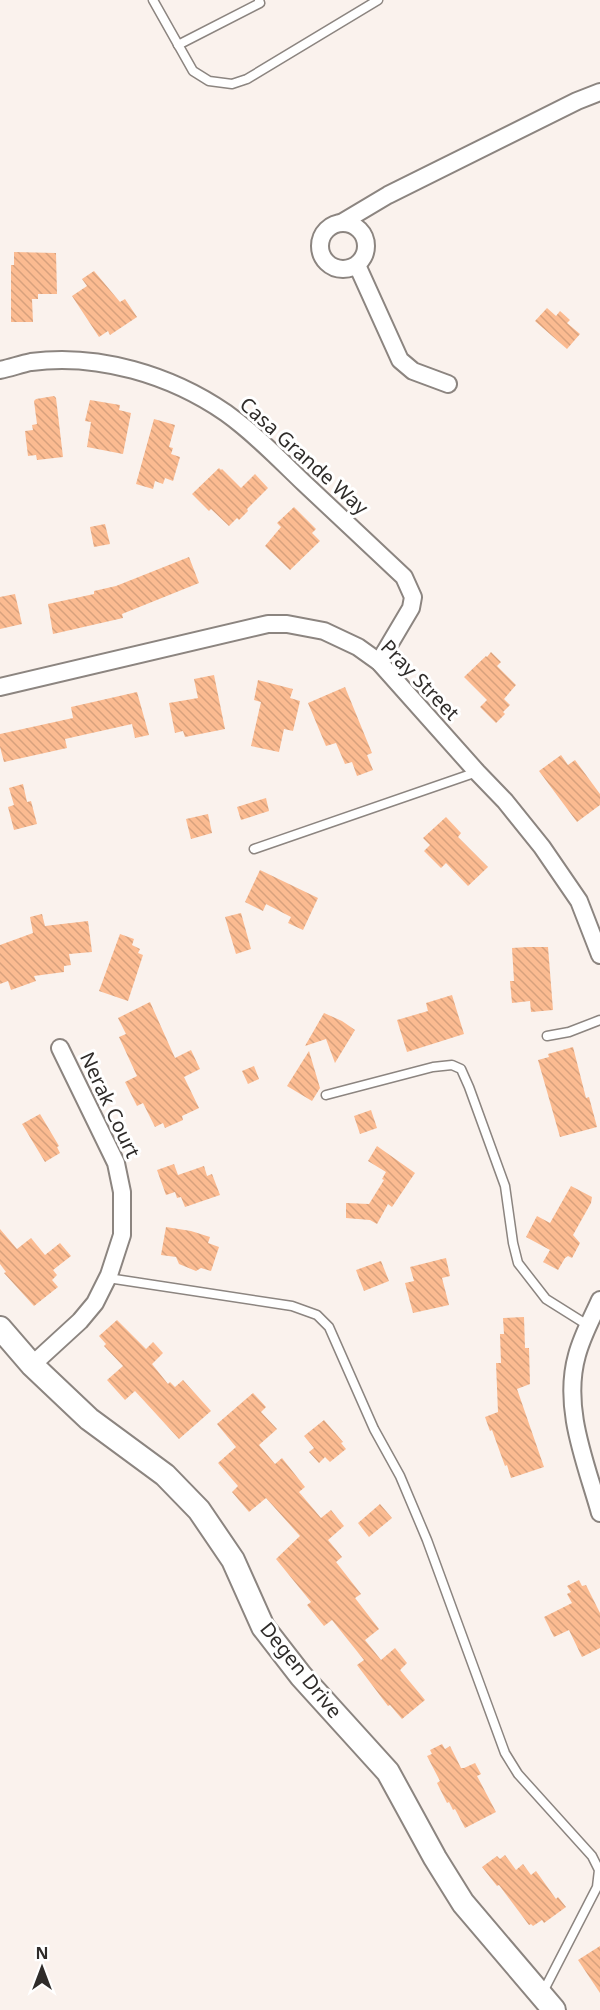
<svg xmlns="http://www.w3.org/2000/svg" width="600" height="2010" viewBox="0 0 600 2010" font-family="'Noto Sans',sans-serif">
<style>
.building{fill:url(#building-back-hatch)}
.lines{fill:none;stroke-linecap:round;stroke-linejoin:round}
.lane-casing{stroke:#8c8580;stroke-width:11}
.street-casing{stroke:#8c8580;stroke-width:20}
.secondary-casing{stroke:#8c8580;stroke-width:26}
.lane{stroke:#fff;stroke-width:8}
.street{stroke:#fff;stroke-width:16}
.secondary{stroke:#fff;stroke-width:22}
.labels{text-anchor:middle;stroke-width:6;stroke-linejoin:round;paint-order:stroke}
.street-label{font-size:20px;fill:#2f2c2a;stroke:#fff}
</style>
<defs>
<pattern id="building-back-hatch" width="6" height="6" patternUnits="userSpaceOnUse" patternTransform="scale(1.5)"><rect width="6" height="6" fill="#fbbb91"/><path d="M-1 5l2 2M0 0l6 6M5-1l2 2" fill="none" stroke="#d7a17d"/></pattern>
</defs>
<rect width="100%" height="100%" fill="#faf2ed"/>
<!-- building -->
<g class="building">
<polygon points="14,252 56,253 57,294 38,294 38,299 32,299 33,322 11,322 11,265 14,265"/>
<polygon points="94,271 120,302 125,299 137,317 110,335 108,331 99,337 72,296 87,286 82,279"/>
<polygon points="547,308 556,316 560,311 570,320 567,323 580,334 567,349 535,321"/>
<polygon points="54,396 56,398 63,457 37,460 36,455 28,456 25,431 33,430 32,425 37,424 34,401 36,399"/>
<polygon points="90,400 120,405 119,410 131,413 123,454 87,447 91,422 85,421"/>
<polygon points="154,419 175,425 169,447 173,448 171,454 180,457 173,481 165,478 163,484 155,481 153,489 136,484"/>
<polygon points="219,468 221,470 222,469 241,488 255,474 268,488 247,509 248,511 239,520 237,518 229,526 211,509 209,511 192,494"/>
<polygon points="294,507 316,529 312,533 320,541 290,570 265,546 281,527 277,523"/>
<polygon points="105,524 110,544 94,547 90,527"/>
<polygon points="189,557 199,583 122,614 123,618 53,634 48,604 94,594 94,591 116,586"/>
<polygon points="15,594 22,624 0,629 0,597"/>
<polygon points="491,652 501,662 497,666 516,685 504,699 510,705 503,712 505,714 496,723 480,707 487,700 464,677 486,656 487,657"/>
<polygon points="214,675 225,729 185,737 183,731 175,733 169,703 198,698 194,679"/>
<polygon points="258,680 293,689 290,698 300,701 293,731 284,729 279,752 251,746 261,702 254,700"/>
<polygon points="345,687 372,753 367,755 373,770 357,776 352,762 345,764 336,743 326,746 308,703"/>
<polygon points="137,692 149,735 135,738 132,724 65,739 67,748 4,762 0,747 0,734 73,718 71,707"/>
<polygon points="561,755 568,765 575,760 600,794 600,805 577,822 539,771"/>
<polygon points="23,784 27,802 31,801 37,824 14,830 8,807 14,805 9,788"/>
<polygon points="266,798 269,811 241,820 237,807"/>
<polygon points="208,814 212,833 191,839 186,819"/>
<polygon points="446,817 461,833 458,837 488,867 468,886 446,863 441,868 424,851 430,845 423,838"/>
<polygon points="260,870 318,898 303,930 288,923 291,917 266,904 263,911 245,902"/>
<polygon points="241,913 251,949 236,954 225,917"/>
<polygon points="42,914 45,926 88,921 92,952 69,954 71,965 64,966 64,972 34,976 36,981 11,990 8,981 0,984 0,945 33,933 30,917"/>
<polygon points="120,934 134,939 132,945 140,949 138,953 143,955 128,1001 99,991"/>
<polygon points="528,947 548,947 553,1010 531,1012 530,1001 512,1003 510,981 514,981 512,948"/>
<polygon points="452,995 464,1034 407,1052 397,1020 428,1011 426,1003"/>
<polygon points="150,1002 175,1058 191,1050 200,1069 184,1077 199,1108 182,1116 183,1120 165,1128 163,1123 155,1127 143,1103 137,1106 125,1082 137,1076 119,1037 126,1034 118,1018"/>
<polygon points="324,1013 342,1021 355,1030 335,1063 326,1039 305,1046"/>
<polygon points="573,1047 586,1098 589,1097 597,1127 560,1137 538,1060 549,1057 548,1054"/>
<polygon points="309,1051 320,1088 312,1101 287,1086"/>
<polygon points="254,1066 259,1079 248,1084 242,1071"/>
<polygon points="371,1110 377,1128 360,1134 354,1116"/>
<polygon points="40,1114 59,1146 57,1147 60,1153 45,1162 22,1124"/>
<polygon points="377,1146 415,1173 392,1207 388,1204 377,1224 370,1220 346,1218 346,1203 369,1204 384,1180 382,1179 386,1172 368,1161"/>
<polygon points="174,1164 178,1175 204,1166 207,1176 212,1174 220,1195 185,1207 181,1197 177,1198 175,1192 166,1195 157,1170"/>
<polygon points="571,1186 592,1197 591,1203 573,1235 580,1243 572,1258 568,1256 565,1258 558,1270 543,1262 550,1250 526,1237 537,1216 550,1223"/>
<polygon points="166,1227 191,1231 210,1237 208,1243 219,1247 211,1271 201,1268 196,1271 179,1264 176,1257 161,1255"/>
<polygon points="0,1229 17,1249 31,1238 45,1255 60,1243 71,1256 53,1270 57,1275 52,1280 58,1287 34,1306 4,1273 6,1272 0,1264"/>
<polygon points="446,1258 450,1276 442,1278 449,1305 413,1313 405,1283 414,1281 410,1267"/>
<polygon points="381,1261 389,1281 364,1291 356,1270"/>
<polygon points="524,1317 525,1348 529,1348 530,1384 517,1389 544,1467 511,1478 507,1465 505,1466 492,1430 490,1431 485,1417 498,1412 496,1363 501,1363 500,1334 504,1334 503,1318"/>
<polygon points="117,1320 146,1349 153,1342 163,1353 152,1364 168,1384 170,1382 175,1387 183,1380 211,1411 179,1439 135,1391 125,1400 107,1380 123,1366 104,1346 106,1344 99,1336"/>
<polygon points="253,1393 266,1407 261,1412 277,1429 259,1445 275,1464 282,1458 305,1487 299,1492 321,1518 331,1510 344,1526 328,1540 342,1557 336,1562 361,1594 355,1598 379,1629 365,1640 381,1660 395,1648 407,1663 400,1670 425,1700 402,1719 390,1705 388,1706 357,1665 364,1660 332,1620 324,1626 307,1605 311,1602 276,1559 300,1536 266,1498 249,1512 232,1492 238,1486 218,1463 236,1447 217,1424"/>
<polygon points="324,1420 343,1442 341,1443 346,1449 330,1462 325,1457 319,1463 309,1452 314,1448 304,1436"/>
<polygon points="380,1504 392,1518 369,1537 358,1523"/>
<polygon points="579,1580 582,1586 586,1585 600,1613 600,1648 582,1657 569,1630 554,1637 544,1617 572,1603 567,1594 571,1592 567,1586"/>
<polygon points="442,1744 445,1749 450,1746 461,1768 464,1768 475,1763 481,1774 477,1776 496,1812 465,1828 455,1809 453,1810 449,1802 447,1803 437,1783 440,1781 427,1756 432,1754 430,1750"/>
<polygon points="505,1855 516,1870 523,1864 531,1875 536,1871 556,1899 558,1897 566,1907 544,1923 542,1920 533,1926 531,1924 529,1925 499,1885 497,1886 482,1867 497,1856 500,1859"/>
<polygon points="600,1946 600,1993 578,1960"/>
</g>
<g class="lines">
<!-- lane casing -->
<g class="lane-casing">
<g id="lane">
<polyline points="153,0 193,71 209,81 232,84 247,79 378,0"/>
<polyline points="178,45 260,3 259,0"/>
<polyline points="254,849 477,772"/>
<polyline points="547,1036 569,1032 600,1020"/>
<polyline points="326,1095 433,1067 452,1065 461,1069 469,1087 505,1186 513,1243 518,1263 546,1299 589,1326"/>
<polyline points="108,1278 292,1306 317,1315 329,1327 374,1429 400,1476 427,1540 505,1753 518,1774 592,1856 599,1870 597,1887 543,1992"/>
</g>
</g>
<!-- street casing -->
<g class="street-casing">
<g id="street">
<circle cx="343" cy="246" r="23"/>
<polyline points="341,223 388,195 577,101 600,92"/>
<polyline points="357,265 400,360 413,371 448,384"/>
<path d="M0,370C10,368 21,364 31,362C98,353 171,375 226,413C254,433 279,459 304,483C337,514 371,546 404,577L413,597L411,608L379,662"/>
<polyline points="0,687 268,624 287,624 324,631 358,647 379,662 477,772 505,801 542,847 579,901 600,955"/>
<path d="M600,1300C592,1318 582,1336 577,1355C562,1408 586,1463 600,1513"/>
<polyline points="32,1365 80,1321 95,1303 109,1275 122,1235 122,1192 116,1163 60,1048"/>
</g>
</g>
<!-- secondary casing -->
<g class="secondary-casing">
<polyline id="secondary" points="0,1328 32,1365 89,1419 165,1475 199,1510 233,1560 263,1627 301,1676 388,1772 435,1858 463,1903 554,2010"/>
</g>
<!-- lane -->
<use href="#lane" class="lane"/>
<!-- street -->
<use href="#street" class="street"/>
<!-- secondary -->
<use href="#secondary" class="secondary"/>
</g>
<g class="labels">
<!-- street labels -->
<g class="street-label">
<text transform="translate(304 456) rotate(42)" y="7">Casa Grande Way</text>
<text transform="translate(420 680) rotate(46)" y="7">Pray Street</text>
<text transform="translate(110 1105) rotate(65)" y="7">Nerak Court</text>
<text transform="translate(301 1670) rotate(51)" y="7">Degen Drive</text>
</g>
</g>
<!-- north arrow -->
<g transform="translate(42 1968)" stroke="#ffffff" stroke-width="4.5" paint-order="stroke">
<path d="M0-4.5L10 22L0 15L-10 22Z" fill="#2f2c2a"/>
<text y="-9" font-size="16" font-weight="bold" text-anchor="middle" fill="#2f2c2a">N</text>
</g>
</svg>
